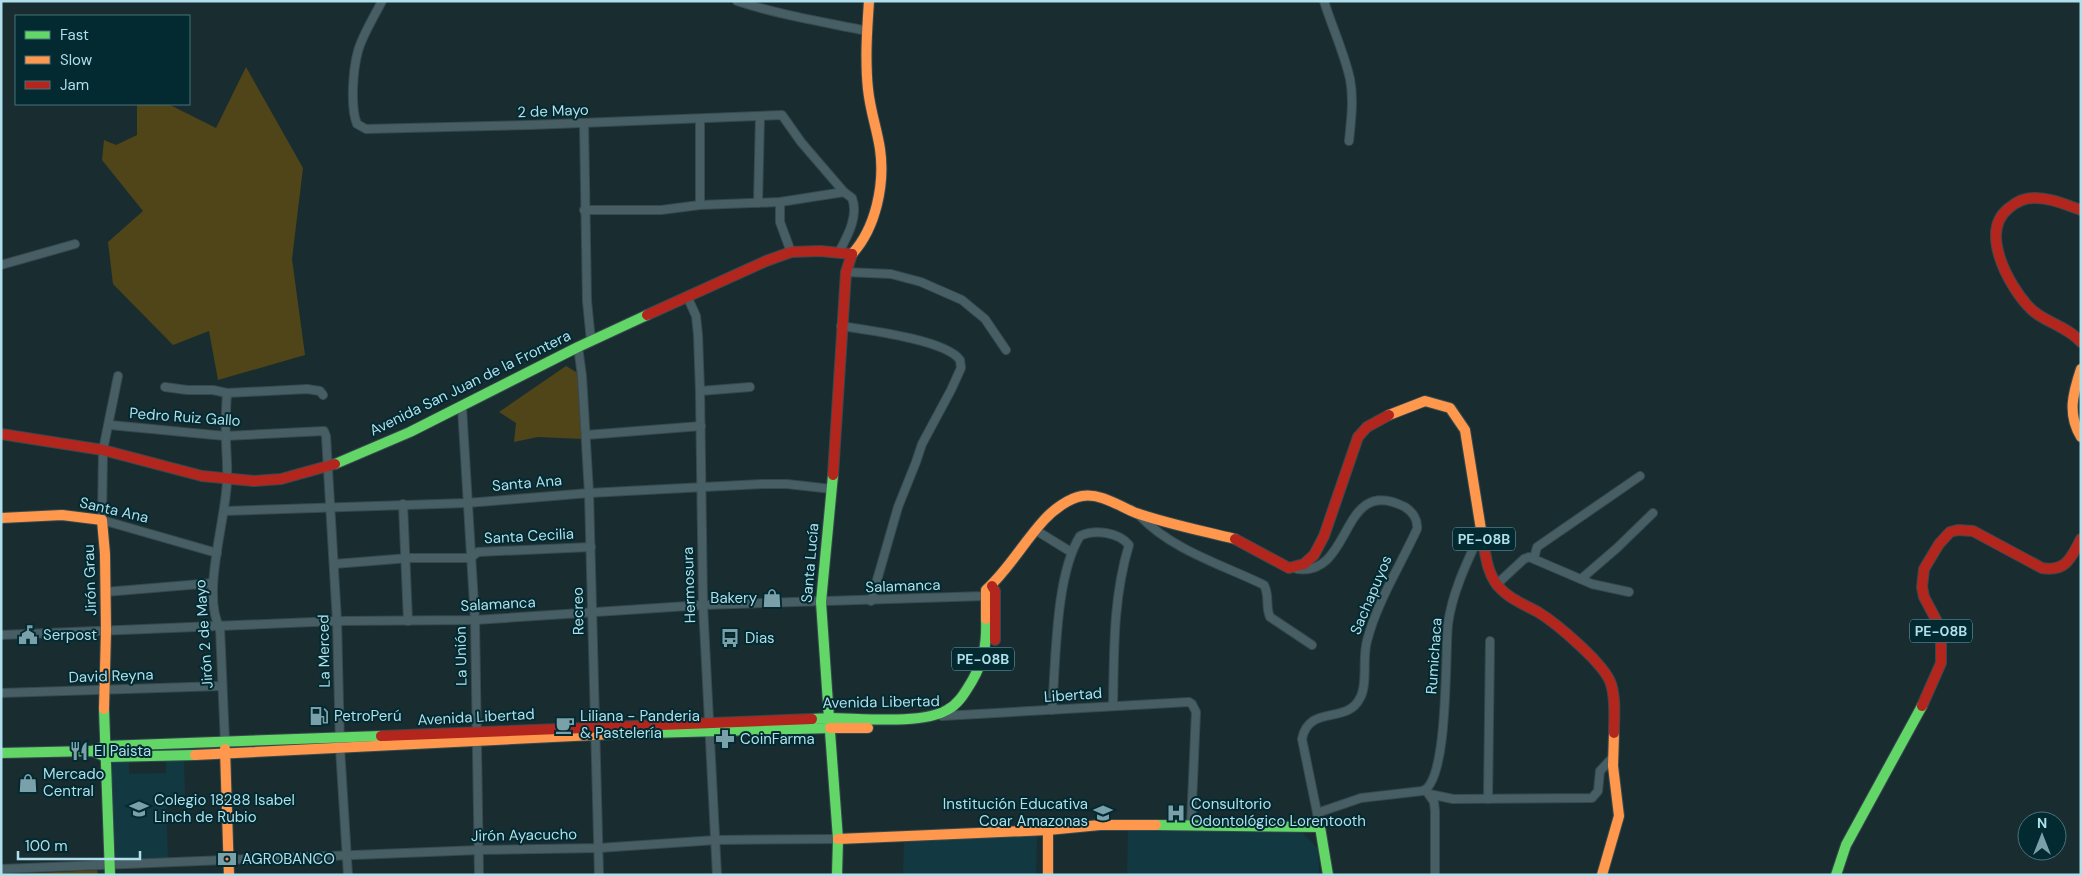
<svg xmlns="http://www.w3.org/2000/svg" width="2082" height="876" viewBox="0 0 2082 876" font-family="'DM Sans',sans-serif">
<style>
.built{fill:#123841}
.green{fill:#4f4518}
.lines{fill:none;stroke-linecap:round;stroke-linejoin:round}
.street-casing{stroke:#364a4e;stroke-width:10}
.fast-casing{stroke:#364a4e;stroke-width:12}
.slow-casing{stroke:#364a4e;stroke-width:12}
.jam-casing{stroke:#364a4e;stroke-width:12}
.street{stroke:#475f64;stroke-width:8}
.fast{stroke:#63d668;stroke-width:10}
.slow{stroke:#ff974d;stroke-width:10}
.jam{stroke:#b3261e;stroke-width:10}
.labels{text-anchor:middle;stroke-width:4;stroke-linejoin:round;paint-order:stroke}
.shield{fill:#032931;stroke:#7ba8b3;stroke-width:1}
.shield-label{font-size:14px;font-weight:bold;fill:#aedfeb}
.street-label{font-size:15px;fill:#aedfeb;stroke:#032931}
.poi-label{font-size:15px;fill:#aedfeb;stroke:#032931;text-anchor:start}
</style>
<rect width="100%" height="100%" fill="#192d31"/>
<!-- built -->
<g class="built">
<polygon points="184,757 185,795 166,796 168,860 113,862 110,761 129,760 129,774 166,773 166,758"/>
<polygon points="1128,830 1303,833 1318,849 1319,875 1127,875"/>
<polygon points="1037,836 1036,875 903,875 904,839"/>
</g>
<!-- green -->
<g class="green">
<polygon points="246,67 303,168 292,259 305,355 218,380 209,331 173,345 113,284 108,242 143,211 102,160 104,140 116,145 137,135 137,104 168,104 216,128"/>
<polygon points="566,366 583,376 582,439 538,437 514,442 516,423 499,412"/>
<polygon points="97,870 98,875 1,875"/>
</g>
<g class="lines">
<!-- street casing -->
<g class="street-casing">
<g id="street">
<path d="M382,1C374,17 363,34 358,51C353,69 350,107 357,124L366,129L530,125L782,115L801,142L844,192"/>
<path d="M737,1C779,15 824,22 867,31"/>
<path d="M1324,1C1332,27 1344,52 1350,79C1354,99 1351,121 1349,141"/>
<path d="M700,120V205L780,202L844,192L852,198C859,216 847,237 839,252"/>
<polyline points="584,123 587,301 591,341"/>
<polyline points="780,202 780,222 791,252"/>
<polyline points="758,203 760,116"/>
<polyline points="584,210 661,210 700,205"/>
<polyline points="1,265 75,244"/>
<polyline points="846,272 891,274 921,282 962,300 985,319 1006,350"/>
<polyline points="687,296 696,316 698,335 700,391 703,605 717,875"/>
<path d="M841,326C867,330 946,340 960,360L961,368L951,390L922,444L916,462L898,507L871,601"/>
<polyline points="578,347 582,376 589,493 599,875"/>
<polyline points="118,376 103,450 102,520 217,553"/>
<polyline points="165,387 187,390 213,390 227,393 307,389 320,391 323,395"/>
<polyline points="700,391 750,387"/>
<polyline points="462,407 475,620 479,875"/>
<polyline points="110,425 225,436 324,431 326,436 337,621 340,748 348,875"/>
<polyline points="586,435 701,426"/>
<polyline points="403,504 408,621"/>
<polyline points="225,511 467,503 589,493 762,484 787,484 832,489"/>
<path d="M1140,516C1172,550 1223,565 1264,585C1270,596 1265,606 1270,617L1312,645"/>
<polyline points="1037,531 1071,552"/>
<polyline points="1534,558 1537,547 1640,476"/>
<polyline points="334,564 409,558 470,558 478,552 591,547"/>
<path d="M1297,569C1354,577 1339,473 1405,507C1413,512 1418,520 1417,529C1400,566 1377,602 1367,641C1362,658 1368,684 1360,698C1347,725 1309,704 1302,739L1320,827"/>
<polyline points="1581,579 1617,548 1653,513"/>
<polyline points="1496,585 1524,559 1529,557 1592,584 1629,592"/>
<polyline points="105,592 213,583"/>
<polyline points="1,635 337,621 475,620 703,605 985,596 988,595"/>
<polyline points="1,693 222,686"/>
<path d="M1052,710C1056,662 1055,576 1080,536C1095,529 1118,532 1129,545C1113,597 1114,652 1113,706"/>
<polyline points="942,716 1189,702 1192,704 1196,712 1191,825"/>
<path d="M225,743L220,628C201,595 226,520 227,481C228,467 226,453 226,439C225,423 226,408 227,393"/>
<polyline points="1427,792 1434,802 1435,811 1435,875"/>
<polyline points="1429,794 1453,799 1592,798 1598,791 1600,771 1612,758"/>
<polyline points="1488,799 1490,641"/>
<path d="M1317,813L1361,798L1422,791C1449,785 1445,650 1448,624C1452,593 1467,562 1480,534"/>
<polyline points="1,869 479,850 599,848 716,840 838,839"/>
</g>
</g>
<!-- fast casing -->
<g class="fast-casing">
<g id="fast">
<polyline points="335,464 410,432 578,347 647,315"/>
<polyline points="104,709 110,875"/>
<polyline points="812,719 829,718 821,602 833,475"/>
<polyline points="614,734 830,728"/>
<polyline points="92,751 106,746 381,736"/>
<polyline points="1,753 92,751 106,757 195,755"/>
<polyline points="1156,825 1320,827 1328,875"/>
<path d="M837,875L838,839L829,718C860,718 921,725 947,710C959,704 965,692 972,681C984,660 987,643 986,619"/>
<polyline points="1836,875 1846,845 1922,706"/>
</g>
</g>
<!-- slow casing -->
<g class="slow-casing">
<g id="slow">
<path d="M852,254C876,228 885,184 880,149C877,129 870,110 868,89C865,60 867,30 869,1"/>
<path d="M2081,369C2073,393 2067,414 2081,437"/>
<polyline points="1389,415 1425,401 1450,408 1465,430 1483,542"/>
<polyline points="1,518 62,515 102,520 105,554 106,631 104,709"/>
<path d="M986,619V590C1009,569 1023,543 1044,520C1053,510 1069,498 1082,496C1101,493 1119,506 1136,513C1168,524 1203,531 1235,539"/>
<polyline points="830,728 868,728"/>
<polyline points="225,749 229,875"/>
<polyline points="195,755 614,734"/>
<polyline points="1048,830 1048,875"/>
<polyline points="838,839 1048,830 1100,825 1156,825"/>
<polyline points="1602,875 1619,816 1613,766 1614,733"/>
</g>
</g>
<!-- jam casing -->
<g class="jam-casing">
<g id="jam">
<path d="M2081,210C2066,205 2049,197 2033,198C2024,198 2016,202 2009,208C1979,231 2008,284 2028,306C2042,322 2066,325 2081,342"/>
<polyline points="647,315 766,261 791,252 820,251 852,254"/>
<polyline points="1,434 103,450 202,476 254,481 281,479 335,464"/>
<polyline points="833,475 846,272 852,254"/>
<polyline points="1235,539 1289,568 1304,564 1314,555 1324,536 1358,437 1367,427 1389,415"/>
<path d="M1483,542C1486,556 1487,570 1495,582C1505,597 1523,604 1538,612C1556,623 1605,664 1611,684C1616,699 1614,718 1614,733"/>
<polyline points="992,586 995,591 995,640"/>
<path d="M1922,706L1941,663V629L1924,597L1922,587L1924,569L1939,544L1950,532L1958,530L1973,531L2042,568C2066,572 2071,558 2081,539"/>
<polyline points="381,736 812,719"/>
</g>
</g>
<!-- street -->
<use href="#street" class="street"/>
<!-- fast -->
<use href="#fast" class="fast"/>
<!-- slow -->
<use href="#slow" class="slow"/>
<!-- jam -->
<use href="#jam" class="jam"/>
</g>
<!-- icons -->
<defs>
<g id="shop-bare" transform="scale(1.5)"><path d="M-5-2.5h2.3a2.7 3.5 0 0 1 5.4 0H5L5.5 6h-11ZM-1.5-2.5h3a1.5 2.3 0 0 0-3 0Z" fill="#7aa1aa" stroke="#032931" stroke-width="2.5" paint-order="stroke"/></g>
<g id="civic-bare" transform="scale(1.5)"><path d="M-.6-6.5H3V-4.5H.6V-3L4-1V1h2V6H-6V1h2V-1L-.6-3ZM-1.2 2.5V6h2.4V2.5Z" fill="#7aa1aa" stroke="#032931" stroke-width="2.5" paint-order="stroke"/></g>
<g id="bus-bare" transform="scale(1.5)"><path d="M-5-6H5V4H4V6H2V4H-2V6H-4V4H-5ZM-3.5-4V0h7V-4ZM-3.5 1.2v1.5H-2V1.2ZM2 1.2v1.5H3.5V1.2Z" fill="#7aa1aa" stroke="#032931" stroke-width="2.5" paint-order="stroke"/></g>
<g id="fuel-bare" transform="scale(1.5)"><path d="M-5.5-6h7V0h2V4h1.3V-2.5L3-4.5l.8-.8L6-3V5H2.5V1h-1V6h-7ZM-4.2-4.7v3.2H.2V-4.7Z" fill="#7aa1aa" stroke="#032931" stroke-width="2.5" paint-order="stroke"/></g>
<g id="cafe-bare" transform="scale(1.5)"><path d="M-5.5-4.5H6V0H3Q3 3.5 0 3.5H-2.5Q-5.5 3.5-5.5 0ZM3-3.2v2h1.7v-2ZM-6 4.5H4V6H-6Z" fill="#7aa1aa" stroke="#032931" stroke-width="2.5" paint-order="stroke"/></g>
<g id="pharmacy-bare" transform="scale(1.5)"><path d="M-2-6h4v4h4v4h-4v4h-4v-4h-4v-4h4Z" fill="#7aa1aa" stroke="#032931" stroke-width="2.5" paint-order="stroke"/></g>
<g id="restaurant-bare" transform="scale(1.5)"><path d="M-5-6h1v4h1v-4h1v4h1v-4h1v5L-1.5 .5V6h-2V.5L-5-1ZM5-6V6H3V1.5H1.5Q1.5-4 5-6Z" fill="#7aa1aa" stroke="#032931" stroke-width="2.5" paint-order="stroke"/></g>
<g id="school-bare" transform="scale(1.5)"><path d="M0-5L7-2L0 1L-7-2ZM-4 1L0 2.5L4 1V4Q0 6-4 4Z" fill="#7aa1aa" stroke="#032931" stroke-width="2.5" paint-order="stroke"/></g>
<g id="hospital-bare" transform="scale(1.5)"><path d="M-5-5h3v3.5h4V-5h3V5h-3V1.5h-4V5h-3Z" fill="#7aa1aa" stroke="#032931" stroke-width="2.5" paint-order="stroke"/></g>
<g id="bank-bare" transform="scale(1.5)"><path d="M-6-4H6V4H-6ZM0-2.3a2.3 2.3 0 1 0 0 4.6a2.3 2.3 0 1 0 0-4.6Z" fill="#7aa1aa" stroke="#032931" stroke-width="2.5" paint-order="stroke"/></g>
</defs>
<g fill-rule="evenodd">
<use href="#shop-bare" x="772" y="598"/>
<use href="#civic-bare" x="28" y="635"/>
<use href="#bus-bare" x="730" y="638"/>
<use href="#fuel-bare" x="319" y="716"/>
<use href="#cafe-bare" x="565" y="725"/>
<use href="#pharmacy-bare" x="725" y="739"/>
<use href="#restaurant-bare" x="79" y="751"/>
<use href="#shop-bare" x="28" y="783"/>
<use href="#school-bare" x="139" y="809"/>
<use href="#school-bare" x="1103" y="813"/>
<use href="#hospital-bare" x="1176" y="813"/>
<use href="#bank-bare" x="227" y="859"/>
</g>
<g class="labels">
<!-- shield labels -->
<g class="shield">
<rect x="1453" y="527.5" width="62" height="23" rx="4"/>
<rect x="1910" y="619.5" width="62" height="23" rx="4"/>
<rect x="952" y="647.5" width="62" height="23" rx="4"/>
</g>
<g class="shield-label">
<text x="1484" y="544">PE-08B</text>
<text x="1941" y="636">PE-08B</text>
<text x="983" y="664">PE-08B</text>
</g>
<!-- street labels -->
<g class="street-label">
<text transform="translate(553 111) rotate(-2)" y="5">2 de Mayo</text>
<text transform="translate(470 383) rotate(-26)" y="5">Avenida San Juan de la Frontera</text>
<text transform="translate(185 417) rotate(4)" y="5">Pedro Ruiz Gallo</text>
<text transform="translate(527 483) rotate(-5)" y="5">Santa Ana</text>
<text transform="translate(114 510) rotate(13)" y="5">Santa Ana</text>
<text transform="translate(529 536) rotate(-3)" y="5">Santa Cecilia</text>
<text transform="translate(810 563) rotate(-85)" y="5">Santa Lucía</text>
<text transform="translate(90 580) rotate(-92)" y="5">Jirón Grau</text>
<text transform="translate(689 585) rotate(-92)" y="5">Hermosura</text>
<text transform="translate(903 586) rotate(-2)" y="5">Salamanca</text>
<text transform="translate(1371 595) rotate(-67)" y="5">Sachapuyos</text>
<text transform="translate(498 604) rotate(-3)" y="5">Salamanca</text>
<text transform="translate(578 611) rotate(-91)" y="5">Recreo</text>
<text transform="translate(204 634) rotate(-94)" y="5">Jirón 2 de Mayo</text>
<text transform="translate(324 651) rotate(-91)" y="5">La Merced</text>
<text transform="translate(461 656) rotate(-91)" y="5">La Unión</text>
<text transform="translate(1434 656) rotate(-86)" y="5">Rumichaca</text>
<text transform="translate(111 676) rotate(-2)" y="5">David Reyna</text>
<text transform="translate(1073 695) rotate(-4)" y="5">Libertad</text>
<text transform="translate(881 702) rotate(-1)" y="5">Avenida Libertad</text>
<text transform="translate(476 717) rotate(-3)" y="5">Avenida Libertad</text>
<text transform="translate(524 835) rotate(-1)" y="5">Jirón Ayacucho</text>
</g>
<!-- poi labels -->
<g class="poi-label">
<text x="757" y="603" text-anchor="end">Bakery</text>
<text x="43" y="640">Serpost</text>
<text x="745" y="643">Dias</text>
<text x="334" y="721">PetroPerú</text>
<text x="580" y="721">Liliana - Panderia<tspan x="580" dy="17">&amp; Pastelería</tspan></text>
<text x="740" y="744">CoinFarma</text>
<text x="94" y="756">El Paista</text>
<text x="43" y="779">Mercado<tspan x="43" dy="17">Central</tspan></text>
<text x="154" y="805">Colegio 18288 Isabel<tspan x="154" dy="17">Linch de Rubio</tspan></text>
<text x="1088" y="809" text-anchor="end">Institución Educativa<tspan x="1088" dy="17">Coar Amazonas</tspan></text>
<text x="1191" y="809">Consultorio<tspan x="1191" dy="17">Odontológico Lorentooth</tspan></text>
<text x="242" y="864">AGROBANCO</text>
</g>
</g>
<!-- border -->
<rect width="2082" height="876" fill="none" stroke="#aedfeb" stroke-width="5"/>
<!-- legend -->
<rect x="15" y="15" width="175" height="90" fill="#032931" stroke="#47727b"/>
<rect x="25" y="31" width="25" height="8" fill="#63d668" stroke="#47727b"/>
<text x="60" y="40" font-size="15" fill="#aedfeb">Fast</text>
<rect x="25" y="56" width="25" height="8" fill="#ff974d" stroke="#47727b"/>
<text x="60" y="65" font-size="15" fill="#aedfeb">Slow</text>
<rect x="25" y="81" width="25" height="8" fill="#b3261e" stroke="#47727b"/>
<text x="60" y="90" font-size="15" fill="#aedfeb">Jam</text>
<!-- north arrow -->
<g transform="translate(2042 836)"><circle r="24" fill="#032931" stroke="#47727b"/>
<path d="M0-4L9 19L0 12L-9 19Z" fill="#7aa1aa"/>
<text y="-8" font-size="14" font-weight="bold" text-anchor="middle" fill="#aedfeb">N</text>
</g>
<!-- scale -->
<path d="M18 851v8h122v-8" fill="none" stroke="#aedfeb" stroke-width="2.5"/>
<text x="25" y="851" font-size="15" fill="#aedfeb" stroke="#032931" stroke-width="4" paint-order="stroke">100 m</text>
</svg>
